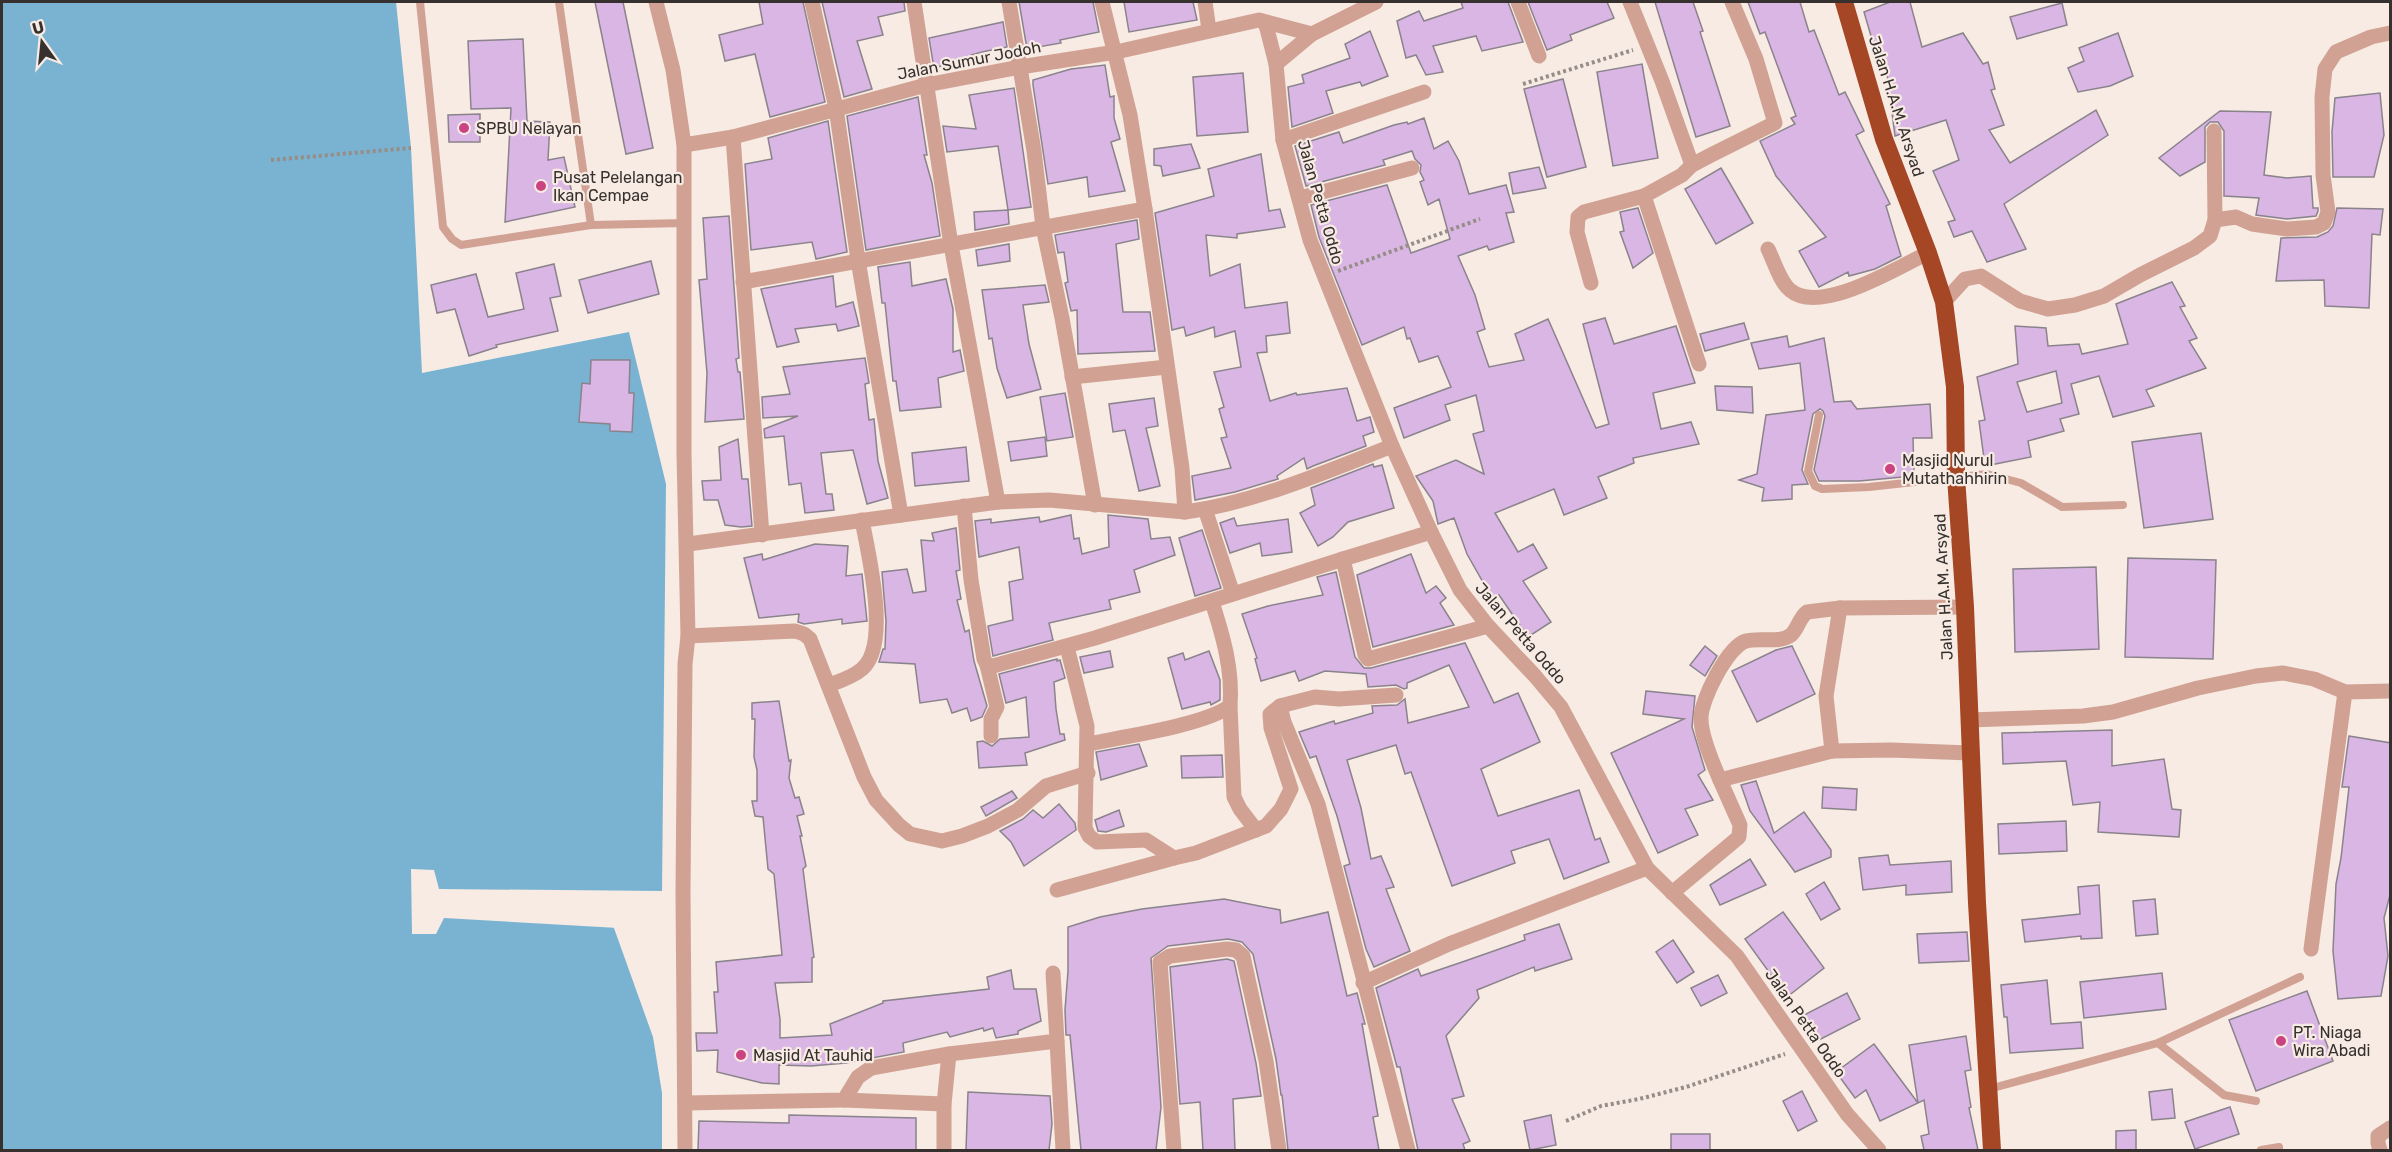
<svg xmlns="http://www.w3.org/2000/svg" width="2392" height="1152" viewBox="0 0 2392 1152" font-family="Rubik,sans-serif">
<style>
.water{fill:#7ab3d1}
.pier{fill:#f7ebe3}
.building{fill:#d9b6e4;stroke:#8a838c;stroke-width:1.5;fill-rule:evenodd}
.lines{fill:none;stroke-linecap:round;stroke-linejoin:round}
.path{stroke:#968d88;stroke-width:4;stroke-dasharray:3 3;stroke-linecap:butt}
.lane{stroke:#d1a293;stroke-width:8}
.street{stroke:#d1a293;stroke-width:15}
.highway{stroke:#a54725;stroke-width:18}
.poi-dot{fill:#cb4381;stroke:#f7ebe3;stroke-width:2}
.labels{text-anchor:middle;stroke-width:4.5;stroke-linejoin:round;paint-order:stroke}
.street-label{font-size:16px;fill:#36312e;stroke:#f7ebe3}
.poi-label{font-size:16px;fill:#36312e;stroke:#f7ebe3;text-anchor:start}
</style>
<rect width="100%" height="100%" fill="#f7ebe3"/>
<!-- water -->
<polygon class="water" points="2,2 396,2 411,148 422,373 629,332 666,484 662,891 605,903 653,1037 662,1093 662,1150 2,1150"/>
<!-- pier -->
<polygon class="pier" points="411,869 434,870 439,889 662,891 662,894 609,905 618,928 444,918 436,934 412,934"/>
<!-- building -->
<g class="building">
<polygon points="595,2 623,2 653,148 626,154"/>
<polygon points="759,2 803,2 825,102 770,117 755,54 725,61 719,35 763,24"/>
<polygon points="822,2 904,2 905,11 878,17 883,35 857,41 872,89 844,97"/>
<polygon points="1019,2 1093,2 1099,32 1060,40 1061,43 1027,49"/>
<polygon points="1124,2 1193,2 1197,20 1129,32"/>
<polygon points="1461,2 1508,2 1523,42 1482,51 1476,36 1433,46 1443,72 1426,75 1416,55 1406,58 1397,21 1419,11 1424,21 1463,8"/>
<polygon points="1528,2 1607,2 1614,18 1570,35 1572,40 1547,50"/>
<polygon points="1655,2 1693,2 1703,31 1700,32 1730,126 1696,137"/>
<polygon points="1748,2 1800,2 1809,32 1814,30 1839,95 1845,92 1864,131 1856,135 1890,204 1886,206 1901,256 1875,269 1849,276 1848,272 1819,287 1799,251 1826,237 1776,176 1760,141 1795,124 1791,118 1796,116 1765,32 1760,34"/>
<polygon points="1890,2 1910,2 1922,47 1963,33 1983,64 1988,62 1995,89 1991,90 2004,125 1989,130 2010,163 2096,110 2108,135 2004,204 2026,249 1987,262 1972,231 1954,237 1948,222 1955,220 1933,171 1959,160 1946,120 1895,136 1887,74 1882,74 1864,12"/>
<polygon points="2062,3 2067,25 2017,39 2010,17"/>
<polygon points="1003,22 1007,47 982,52 971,55 971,58 934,68 929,38"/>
<polygon points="1370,31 1388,76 1362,86 1360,82 1326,91 1333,113 1292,127 1288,87 1304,83 1302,75 1350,58 1345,44"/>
<polygon points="2118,33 2133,76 2110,86 2078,92 2068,68 2084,61 2079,48"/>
<polygon points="523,39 527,121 550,122 548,160 564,157 575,207 505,222 511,108 471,109 468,41"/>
<polygon points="1642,64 1658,158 1613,166 1597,72"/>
<polygon points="1105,65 1110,97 1114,96 1114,118 1120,139 1111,142 1125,191 1089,197 1087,177 1048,184 1033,85 1033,80 1071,69"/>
<polygon points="1243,73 1248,132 1197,136 1193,77"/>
<polygon points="1563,79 1586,167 1547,177 1524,89"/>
<polygon points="1014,88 1031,207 1008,210 998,146 947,152 943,126 976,129 969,95"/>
<polygon points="2380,93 2384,135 2374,177 2333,177 2332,132 2335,98"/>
<polygon points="918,97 927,155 924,155 932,183 940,236 866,250 847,116"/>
<polygon points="2220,111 2271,112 2264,175 2287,178 2311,176 2313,208 2318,208 2318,211 2316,216 2287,219 2256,215 2259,198 2224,196 2224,131 2218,122 2210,122 2205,127 2205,162 2180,176 2159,158"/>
<polygon points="480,114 480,142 449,142 448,115"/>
<polygon points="1424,118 1434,149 1448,141 1459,161 1469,194 1506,185 1514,212 1506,213 1514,242 1489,250 1487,246 1458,256 1475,295 1485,329 1477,332 1489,367 1524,360 1515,334 1548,319 1596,428 1609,424 1583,324 1605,318 1614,344 1676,326 1695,383 1653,393 1661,429 1691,422 1699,444 1633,458 1634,463 1598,477 1607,498 1564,515 1554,489 1495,513 1518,552 1533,544 1547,568 1523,581 1551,622 1528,637 1499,595 1492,598 1467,554 1454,518 1438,524 1433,501 1416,476 1456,460 1484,474 1473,434 1484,431 1476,395 1445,405 1450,420 1404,438 1394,408 1451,387 1438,356 1419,362 1410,338 1407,339 1404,327 1362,345 1319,237 1311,205 1387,185 1411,253 1450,239 1439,199 1428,205 1420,182 1424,180 1420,172 1421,165 1415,159 1412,151 1383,160 1385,165 1306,186 1295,146 1339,132 1343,143 1394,125 1407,122 1408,124"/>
<polygon points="828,121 847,252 816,259 812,242 751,250 745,164 772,159 768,138"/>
<polygon points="1191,144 1200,168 1163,176 1161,166 1154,165 1154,149"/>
<polygon points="1261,154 1269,211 1280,209 1285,227 1237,234 1237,238 1206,235 1210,276 1240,264 1245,308 1287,302 1290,333 1266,336 1267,352 1257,353 1270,401 1296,393 1297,395 1347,388 1357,421 1370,417 1374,432 1363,436 1366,446 1313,466 1307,469 1304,458 1277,476 1278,479 1235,492 1195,500 1192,476 1231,468 1221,438 1227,437 1219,409 1224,407 1214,372 1241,367 1235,331 1215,337 1214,327 1186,336 1184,327 1172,330 1155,213 1214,196 1208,169"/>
<polygon points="1539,167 1546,188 1513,194 1509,173"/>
<polygon points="1721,168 1753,223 1716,244 1685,189"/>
<polygon points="1638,208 1653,253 1633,268 1620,232 1624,231 1620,212"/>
<polygon points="2337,208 2383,209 2380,235 2372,234 2369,308 2325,306 2324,280 2276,281 2281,238 2317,237 2328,232 2333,226"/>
<polygon points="1008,210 1009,224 975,230 974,212"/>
<polygon points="729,216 739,358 736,359 738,372 740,372 744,419 705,422 707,373 699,280 707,279 703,218"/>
<polygon points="1137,220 1139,239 1116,244 1123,312 1150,312 1155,351 1078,354 1077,310 1071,311 1065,283 1068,282 1064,252 1058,253 1055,235"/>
<polygon points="1009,244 1010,261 978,266 976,250"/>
<polygon points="651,261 659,294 588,313 579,280"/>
<polygon points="910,262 912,286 946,279 953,309 953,352 960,350 964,371 938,378 941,407 900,411 896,381 893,381 885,303 882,303 878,267"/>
<polygon points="554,264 561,296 550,298 558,331 496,345 497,347 469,356 455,309 437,313 431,285 476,274 488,317 524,309 516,273"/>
<polygon points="833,276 836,307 853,302 859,326 838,331 836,324 795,329 799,342 777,347 761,289"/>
<path d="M2172,282L2185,306L2180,307L2197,338L2189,341L2206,368L2146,390L2154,406L2113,417L2099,376L2071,384L2079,414L2060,419L2064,431L2028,441L2031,457L1985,466L1979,421L1985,420L1977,377L2018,364L2015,326L2046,328L2048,346L2079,344L2082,354L2128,344L2116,304ZM2056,371L2062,403L2027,412L2017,382Z"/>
<polygon points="1045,285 1049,302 1023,305 1029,344 1041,389 1007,398 997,368 992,338 989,339 982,290"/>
<polygon points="1744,323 1749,339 1705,351 1700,334"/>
<polygon points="1787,336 1789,347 1824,338 1834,402 1851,401 1857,409 1930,404 1932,438 1913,438 1914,476 1859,481 1819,481 1814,470 1825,416 1823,411 1820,409 1813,414 1802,470 1808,484 1792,485 1792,499 1762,501 1764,488 1739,480 1757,474 1766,415 1805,410 1800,363 1759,369 1751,343"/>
<polygon points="865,358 869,383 865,384 869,420 874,419 878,461 888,498 867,504 853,450 821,453 826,494 832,494 834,510 805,513 801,483 789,485 784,436 765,438 764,429 798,416 763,418 762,397 790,394 783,367"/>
<polygon points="591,360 630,360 629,393 634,393 632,432 610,431 610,424 579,422 582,383 590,384"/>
<polygon points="1715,386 1752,387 1753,413 1717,410"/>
<polygon points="1065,393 1073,437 1047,441 1040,397"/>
<polygon points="1154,398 1158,426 1146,428 1160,486 1139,491 1125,430 1113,432 1109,404"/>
<polygon points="2201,433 2213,519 2144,528 2132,442"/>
<polygon points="1045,437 1047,456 1011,461 1008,442"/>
<polygon points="738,439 742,479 748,479 752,526 741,527 725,525 718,500 704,500 702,481 721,480 719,447"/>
<polygon points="966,447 969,481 915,486 912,453"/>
<polygon points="1373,464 1374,467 1382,465 1394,508 1348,522 1333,537 1318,546 1300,513 1315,505 1311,488"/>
<polygon points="1071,515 1074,539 1079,538 1082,554 1109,547 1108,515 1148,519 1151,539 1170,537 1175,555 1134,570 1140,592 1109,600 1111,609 1049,623 1053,640 993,656 988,626 1013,620 1009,582 1023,579 1019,547 979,557 975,521 991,519 991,523 1039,517 1040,522"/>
<polygon points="1234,518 1237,526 1288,519 1292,552 1262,556 1260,543 1230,553 1220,523"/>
<polygon points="956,528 960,570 956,571 961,599 957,600 965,632 969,630 974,661 987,706 982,717 971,721 967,708 952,713 947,699 920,703 915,664 879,662 883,649 885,649 886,621 882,572 907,569 913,593 926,591 921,540 934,541 932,533"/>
<polygon points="1202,530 1221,588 1195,596 1179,538"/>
<polygon points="815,544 848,546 846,576 862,574 867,621 842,624 842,619 804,624 798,622 799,614 759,618 744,558 762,554 763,560"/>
<polygon points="1411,554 1426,593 1436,586 1446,598 1440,603 1454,625 1373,647 1357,575"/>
<polygon points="2128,558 2216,560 2213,659 2125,657"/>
<polygon points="2096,567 2099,649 2015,652 2013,569"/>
<polygon points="1336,572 1355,657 1364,668 1371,668 1465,643 1494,703 1518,693 1540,742 1481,769 1498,816 1579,790 1595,840 1600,838 1609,862 1564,879 1549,839 1511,851 1515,863 1452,886 1411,772 1405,774 1396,745 1347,760 1361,808 1371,859 1381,856 1394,887 1386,889 1410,951 1374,967 1366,949 1344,866 1350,864 1337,816 1316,756 1310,758 1299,732 1334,721 1335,724 1373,713 1372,706 1397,705 1405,699 1408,723 1469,707 1449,665 1407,683 1407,688 1404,689 1396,685 1368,687 1366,674 1325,671 1299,681 1295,671 1261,681 1255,659 1257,658 1242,614 1268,606 1323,595 1317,577"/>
<polygon points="1705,646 1717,656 1705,676 1690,665"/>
<polygon points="1792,646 1815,694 1757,722 1732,671 1776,650"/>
<polygon points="1110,651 1113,667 1084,673 1080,657"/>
<polygon points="1209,651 1220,680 1220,700 1211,705 1210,702 1182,709 1168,658 1183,653 1185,660"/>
<polygon points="1057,659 1057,661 1060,660 1065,678 1054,682 1056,709 1060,734 1064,734 1065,740 1025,753 1027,765 979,768 977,742 983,741 992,746 1000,739 1029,737 1026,697 1006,703 999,674"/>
<polygon points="1646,691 1695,696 1692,727 1705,770 1698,775 1713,800 1685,809 1698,835 1658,853 1611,753 1684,719 1643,714"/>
<polygon points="779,701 789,761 791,760 789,778 795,798 799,797 804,814 797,816 802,836 800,836 806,866 803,869 814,957 812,958 812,982 775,983 780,1019 780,1038 832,1035 830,1024 883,1003 883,1001 989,989 987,977 1011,970 1014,989 1036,989 1041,1021 1018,1031 1018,1034 996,1038 993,1028 984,1031 983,1028 950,1037 947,1032 903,1043 904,1052 846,1063 811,1066 779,1065 779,1084 762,1083 717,1072 718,1050 697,1051 696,1033 717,1033 714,992 718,992 716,962 782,955 774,874 768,869 763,817 755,816 752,801 757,801 757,770 754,757 755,719 752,719 752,703"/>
<polygon points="2112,730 2112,766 2164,759 2172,809 2181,810 2179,837 2098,832 2100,802 2073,805 2066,761 2003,764 2002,733"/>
<polygon points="2349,736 2391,743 2391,891 2384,918 2388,956 2381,996 2338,999 2333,951 2336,884 2341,858 2349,787 2342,787"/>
<polygon points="1139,744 1147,766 1101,780 1096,752"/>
<polygon points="1222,755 1223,777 1182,778 1181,756"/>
<polygon points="1756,781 1774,833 1804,812 1831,850 1831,857 1795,872 1750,811 1741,785"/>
<polygon points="1823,787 1857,789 1856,810 1822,808"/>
<polygon points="1012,791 1017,798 986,816 981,807"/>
<polygon points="1059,804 1075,823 1076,830 1024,866 1011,842 1000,831 1023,819 1033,810 1043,818"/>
<polygon points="1119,810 1124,826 1106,832 1098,831 1095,820"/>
<polygon points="2066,821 2067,851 1999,854 1998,824"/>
<polygon points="1888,855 1890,865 1951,861 1952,892 1906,895 1906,885 1863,890 1859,858"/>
<polygon points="1750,859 1766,885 1720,905 1710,885"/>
<polygon points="1824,882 1840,909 1821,920 1806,894"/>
<polygon points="2099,885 2102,938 2081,939 2081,936 2025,942 2022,920 2080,914 2078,887"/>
<polygon points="1224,899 1280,910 1281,923 1328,912 1347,996 1357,993 1365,1024 1362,1024 1378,1116 1373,1117 1379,1150 1288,1150 1282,1095 1281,1095 1276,1059 1253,954 1242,942 1228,939 1168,946 1151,958 1161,1107 1156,1150 1081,1150 1070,1035 1066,1035 1065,1010 1068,971 1068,927 1100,917 1142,909"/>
<polygon points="2155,899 2158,934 2136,936 2133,901"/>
<polygon points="1783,912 1824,968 1787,997 1745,939"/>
<polygon points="1559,924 1572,959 1535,971 1534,967 1477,990 1479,998 1446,1036 1464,1096 1452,1099 1470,1141 1463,1144 1465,1150 1418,1150 1400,1067 1397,1067 1376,988 1418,969 1421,976 1468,960 1525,940 1524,935"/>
<polygon points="1967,932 1969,961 1919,963 1917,934"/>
<polygon points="1673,940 1694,972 1677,983 1656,952"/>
<polygon points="1227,959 1234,961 1256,1063 1261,1096 1233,1099 1235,1150 1203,1150 1200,1102 1180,1104 1170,967"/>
<polygon points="2162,973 2166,1009 2084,1018 2080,982"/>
<polygon points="1718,975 1727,993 1701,1006 1691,988"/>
<polygon points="2047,980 2051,1024 2081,1022 2083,1048 2010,1053 2007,1017 2004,1017 2001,985"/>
<polygon points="2307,991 2333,1061 2256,1091 2229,1020"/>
<polygon points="1847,993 1860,1019 1815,1042 1802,1016"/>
<polygon points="1966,1036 1971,1070 1965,1071 1971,1107 1969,1108 1978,1150 1924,1150 1921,1136 1929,1134 1924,1100 1880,1121 1866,1090 1855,1098 1836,1072 1874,1044 1918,1103 1909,1045"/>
<polygon points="2172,1089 2175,1118 2152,1120 2149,1092"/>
<polygon points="1802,1091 1817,1121 1798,1131 1783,1101"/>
<polygon points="968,1092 1050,1096 1052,1124 1049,1150 966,1150"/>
<polygon points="2230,1107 2239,1134 2195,1149 2185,1122"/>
<polygon points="789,1115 916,1118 916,1150 698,1150 699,1121 789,1123"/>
<polygon points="1551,1115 1556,1145 1530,1150 1524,1121"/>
<polygon points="2136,1130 2136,1150 2116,1150 2116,1131"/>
<rect x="1671" y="1134" width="39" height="16"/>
</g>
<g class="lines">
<!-- path -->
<g class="path">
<polyline points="1523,84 1633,50"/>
<polyline points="271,160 411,148"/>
<polyline points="1338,271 1480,219"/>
<polyline points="1566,1121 1601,1106 1639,1099 1686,1087 1785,1054"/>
</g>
<!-- lane -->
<g class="lane">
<polyline points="420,2 443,227 452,239 461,245 591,225 685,223"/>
<polyline points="559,2 591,225"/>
<polyline points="1819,415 1808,471 1815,486 1822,489 1869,487 1987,474 2021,483 2062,507 2123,505"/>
<polyline points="2158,1043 2224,1095 2256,1101"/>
<polyline points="1989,1089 2158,1043 2300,977"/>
<polyline points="2261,1150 2279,1147"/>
</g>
<!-- street -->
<g class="street">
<polyline points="656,2 673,70 684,145 684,454 688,636 685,664 683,892 685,1150"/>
<polyline points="812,2 836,108 858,260 901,515"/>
<polyline points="914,2 951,245 998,502"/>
<polyline points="1009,2 1034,151 1043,227 1062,318 1095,505"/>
<polyline points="1102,2 1130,115 1145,209 1182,468 1185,512"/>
<polyline points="1205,2 1209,30"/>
<polyline points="1518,2 1539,56"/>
<polyline points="1630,2 1662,81 1692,165"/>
<polyline points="1263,22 1266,25 1276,64 1283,140 1310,240 1392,446 1431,532 1460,590 1488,626 1535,676 1561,707 1647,868 1737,956 1847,1114 1879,1150"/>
<polyline points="1276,64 1312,34 1376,2"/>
<polyline points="2214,131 2215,220"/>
<polyline points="733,137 762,535"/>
<polyline points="1283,140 1424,92"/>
<polyline points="684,145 733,137 926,85 1020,67 1116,52 1259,20 1312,34"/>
<polyline points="1644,196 1699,364"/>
<polyline points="1300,198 1412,168"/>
<path d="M1768,249C1774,261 1780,282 1790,290C1820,316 1898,267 1928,253"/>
<polyline points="743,282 1145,209"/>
<polyline points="1591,283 1577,232 1578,217 1584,212 1644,196 1682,175 1692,165 1711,155 1775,123 1756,59 1732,2"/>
<polyline points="1944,302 1965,279 1981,276 2020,301 2048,309 2075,305 2104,296 2140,275 2194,248 2210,236 2215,220 2236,217 2252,224 2287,229 2316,227 2324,223 2328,212 2323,175 2322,97 2325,69 2336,52 2371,37 2390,33"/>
<polyline points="1072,377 1167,367"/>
<polyline points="964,506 971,580 984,659 987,665 993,666 1095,638 1343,559 1365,655 1368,659 1488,626"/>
<polyline points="1205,509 1233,594"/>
<path d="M688,544L998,502L1049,500L1185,512C1254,503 1328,471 1392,446"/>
<polyline points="1343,559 1431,532"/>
<path d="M1965,607L1840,608L1807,612C1799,618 1798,629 1791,635C1779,644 1760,637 1746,641C1728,646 1700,701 1701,719C1701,736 1713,764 1720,780L1832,751L1891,750L1970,753"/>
<polyline points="688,636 795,631 804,634 810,639 864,777 876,800 899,825 910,834 942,841 962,836 988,826 1018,810 1046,786 1088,773"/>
<polyline points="1067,647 1087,726 1085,828 1089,836 1097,842 1146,840 1174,858 1196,853 1266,826 1281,809 1291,789 1271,728 1270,714 1280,706"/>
<polyline points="987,665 997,707 991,719 991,736"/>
<path d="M829,685C840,681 853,677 862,669C891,645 868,553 862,520"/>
<polyline points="1396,695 1339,699 1315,697 1280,706 1284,722 1318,804 1408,1150"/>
<polyline points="1230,706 1234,797 1240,809 1256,830"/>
<polyline points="1969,720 2083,716 2113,712 2198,688 2256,676 2283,673 2314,679 2345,692 2390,691"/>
<path d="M1088,744C1122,737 1205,725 1230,706C1233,670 1223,636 1212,602"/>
<polyline points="1832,751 1826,696 1840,608"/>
<polyline points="1057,890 1174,858"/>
<polyline points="1672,893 1739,837 1740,825 1720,780"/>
<polyline points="2311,949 2345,692"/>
<polyline points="1363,983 1449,944 1647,868"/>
<polyline points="1057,1041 1063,1150"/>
<polyline points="844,1100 944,1104"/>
<polyline points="686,1103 844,1100 858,1077 871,1068 949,1054 1057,1041 1053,973"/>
<polyline points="944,1150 944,1104 949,1054"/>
<polyline points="1174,1150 1160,962 1170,956 1227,949 1236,950 1243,956 1266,1061 1279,1150"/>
<polyline points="2380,1150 2378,1143 2378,1136 2390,1128"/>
</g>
<!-- highway -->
<polyline class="highway" points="1844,2 1884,139 1928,253 1944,302 1955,387 1956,477 1965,607 1977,903 1992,1150"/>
</g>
<!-- markers -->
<g class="poi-dot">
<circle cx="464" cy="128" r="6"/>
<circle cx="541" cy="186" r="6"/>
<circle cx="1890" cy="469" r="6"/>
<circle cx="2281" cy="1041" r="6"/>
<circle cx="741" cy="1055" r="6"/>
</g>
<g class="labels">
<!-- street labels -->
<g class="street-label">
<text transform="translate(969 60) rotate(-11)" y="6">Jalan Sumur Jodoh</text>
<text transform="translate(1897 106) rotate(72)" y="6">Jalan H.A.M. Arsyad</text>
<text transform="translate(1321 202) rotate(74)" y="6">Jalan Petta Oddo</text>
<text transform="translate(1943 587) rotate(-93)" y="6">Jalan H.A.M. Arsyad</text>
<text transform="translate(1521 633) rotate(49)" y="6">Jalan Petta Oddo</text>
<text transform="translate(1806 1023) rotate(55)" y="6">Jalan Petta Oddo</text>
</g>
<!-- poi labels -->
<g class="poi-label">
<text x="476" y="134">SPBU Nelayan</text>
<text x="553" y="183">Pusat Pelelangan<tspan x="553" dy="18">Ikan Cempae</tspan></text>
<text x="1902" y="466">Masjid Nurul<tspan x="1902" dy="18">Mutathahhirin</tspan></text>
<text x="2293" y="1038">PT. Niaga<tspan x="2293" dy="18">Wira Abadi</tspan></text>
<text x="753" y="1061">Masjid At Tauhid</text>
</g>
</g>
<!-- border -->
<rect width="2392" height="1152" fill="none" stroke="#36312e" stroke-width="6"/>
<!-- north arrow -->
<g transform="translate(42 42) rotate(345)" stroke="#f7ebe3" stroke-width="4.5" paint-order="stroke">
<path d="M0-4.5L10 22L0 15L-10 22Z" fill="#36312e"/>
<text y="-9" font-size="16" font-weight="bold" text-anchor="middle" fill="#36312e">U</text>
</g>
</svg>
